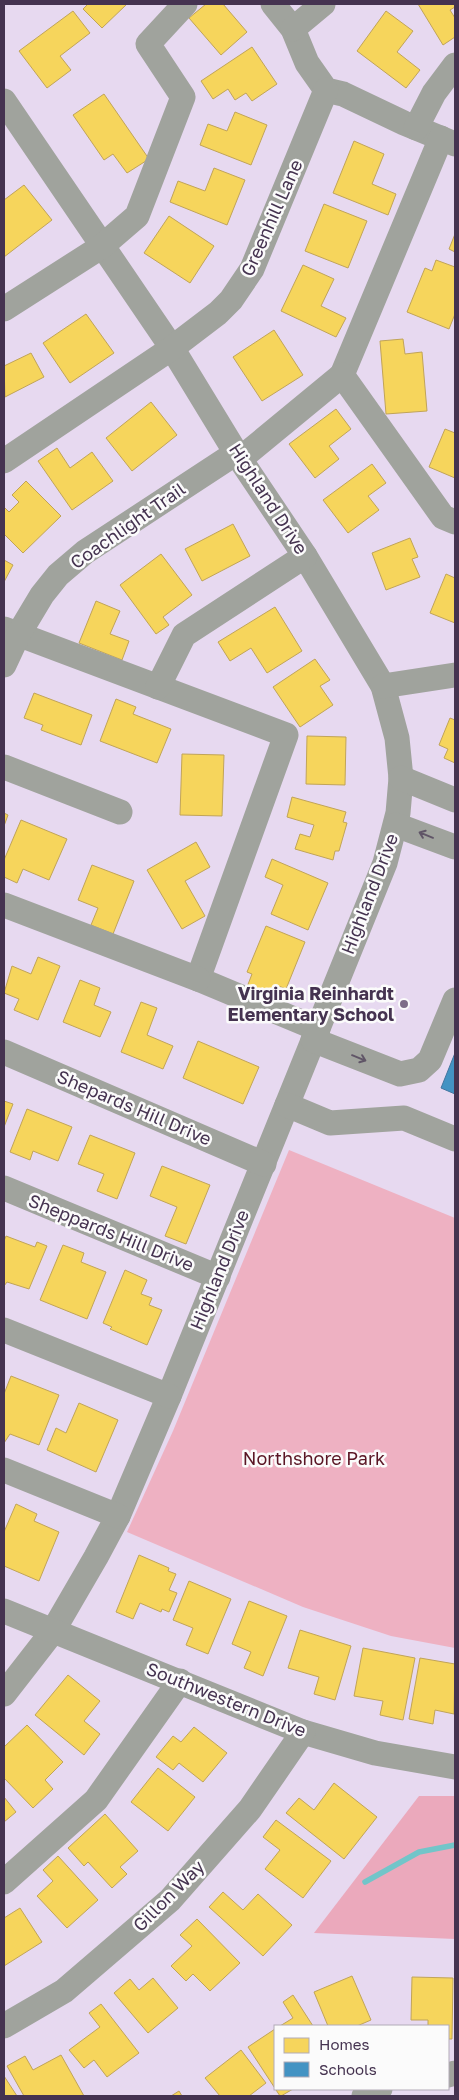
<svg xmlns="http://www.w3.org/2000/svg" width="459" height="2100" viewBox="0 0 459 2100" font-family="'Golos Text',sans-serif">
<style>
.green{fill:#eeb1c2}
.forest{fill:#eba9bc}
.homes{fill:#f6d55c;stroke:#c1a458}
.schools{fill:#4393c3;stroke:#4476a0}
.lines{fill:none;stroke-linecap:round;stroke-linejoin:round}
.stream{stroke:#72c5c9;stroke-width:5.5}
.minor{stroke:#a0a39d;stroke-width:25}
.oneway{stroke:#605567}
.poi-dot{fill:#7e6d88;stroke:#fbfbfb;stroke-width:2}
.labels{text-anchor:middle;stroke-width:5;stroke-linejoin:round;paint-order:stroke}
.street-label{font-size:18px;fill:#453350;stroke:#fbfbfb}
.poi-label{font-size:18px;font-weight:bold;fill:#453350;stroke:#fbfbfb;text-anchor:end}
.park-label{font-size:18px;fill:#5a1625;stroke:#fbfbfb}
</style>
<rect width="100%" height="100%" fill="#e7d9f0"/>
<!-- green -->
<polygon class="green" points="289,1150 455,1218 455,1648 391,1636 303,1607 127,1532 173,1431"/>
<!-- forest -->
<polygon class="forest" points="419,1796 455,1796 455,1939 314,1933"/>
<!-- homes -->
<g class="homes">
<polygon points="88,4 127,4 102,28 83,9"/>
<polygon points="206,4 223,4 247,32 221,55 189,18"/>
<polygon points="418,4 455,4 455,7 450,10 455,18 455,37 443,45"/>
<polygon points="73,11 90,33 60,56 71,70 47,88 19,51"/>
<polygon points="386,11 413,31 397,52 420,70 406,88 357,51"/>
<polygon points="252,47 277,84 252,101 246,93 235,100 228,89 213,99 201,81"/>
<polygon points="104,94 149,159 127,173 113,154 104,160 73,115"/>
<polygon points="235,112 267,125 251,165 200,145 208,124 227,131"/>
<polygon points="354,141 384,154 372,184 396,194 388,215 333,193"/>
<polygon points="214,168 245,180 227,225 170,202 178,181 205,191"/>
<polygon points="24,185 52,220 4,257 4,200"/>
<polygon points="324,204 367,221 348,268 305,251"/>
<polygon points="169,216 214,246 190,283 144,253"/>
<polygon points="455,234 455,252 449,249"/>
<polygon points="436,260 455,267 455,314 449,329 407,312 425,268 432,271"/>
<polygon points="303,265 334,279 321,306 346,318 336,337 281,311"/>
<polygon points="86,314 114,353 70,383 43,343"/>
<polygon points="274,330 303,375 262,401 233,357"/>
<polygon points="403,339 405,354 422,352 427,411 386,414 380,341"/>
<polygon points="31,353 44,377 5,397 4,366"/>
<polygon points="151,402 177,435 132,471 106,438"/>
<polygon points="336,409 351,429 329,446 339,459 315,478 289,444"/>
<polygon points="445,429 455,433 455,478 429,467"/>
<polygon points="57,448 70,468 92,452 113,481 72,510 38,461"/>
<polygon points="372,464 386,483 368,496 379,510 348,533 323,500"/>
<polygon points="26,481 61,516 23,553 4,534 4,507 9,512 19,502 12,495"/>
<polygon points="233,524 250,556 202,581 185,549"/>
<polygon points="410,538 418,557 412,559 420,577 386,590 372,553"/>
<polygon points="161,554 192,595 163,617 169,625 156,634 120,585"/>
<polygon points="4,560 13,565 4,582"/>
<polygon points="446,574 455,578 455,623 430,613"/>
<polygon points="96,601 120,611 110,634 129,641 122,660 79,643"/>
<polygon points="275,607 302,651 267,673 251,648 230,661 218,642"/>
<polygon points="315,659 330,680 320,686 333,705 300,727 273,687"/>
<polygon points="34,693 92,715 81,745 41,730 43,725 24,718"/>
<polygon points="116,699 136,707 133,714 171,729 157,763 100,741"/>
<polygon points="450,718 455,720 455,763 444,758 448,749 439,745"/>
<polygon points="307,736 346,737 345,785 306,784"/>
<polygon points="182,754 224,755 222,816 180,815"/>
<polygon points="292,797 346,812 343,822 347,823 339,851 335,851 333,860 295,849 300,834 310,837 314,825 287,817"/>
<polygon points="4,813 8,815 4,826"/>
<polygon points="21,820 67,839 49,880 23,869 17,883 4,877 4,860"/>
<polygon points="196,842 210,867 185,881 205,916 182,929 147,870"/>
<polygon points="272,859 328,883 308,930 271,914 283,885 265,877"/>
<polygon points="92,865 134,881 113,934 91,925 98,908 78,900"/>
<polygon points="266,926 305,942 286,989 276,985 271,997 247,987 252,974 247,972"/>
<polygon points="38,957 60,966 38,1020 14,1010 19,999 4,993 12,966 31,974"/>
<polygon points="80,980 100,988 94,1005 111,1012 100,1037 63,1022"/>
<polygon points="141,1002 157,1008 147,1035 173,1046 163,1069 121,1052"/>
<polygon points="198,1041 259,1067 243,1104 183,1078"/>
<polygon points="4,1101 13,1104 4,1127"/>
<polygon points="27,1109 72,1127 58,1161 33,1151 30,1160 10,1152"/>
<polygon points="90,1135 135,1153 117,1199 97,1191 104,1174 78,1164"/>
<polygon points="162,1166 210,1185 186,1244 165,1236 177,1207 150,1196"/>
<polygon points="6,1236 35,1247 37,1242 47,1246 29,1289 7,1282 4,1286 4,1241"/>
<polygon points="63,1245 84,1253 81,1262 106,1272 87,1319 40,1300"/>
<polygon points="125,1270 147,1280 141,1294 152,1298 149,1305 162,1310 147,1345 110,1329 112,1327 103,1323"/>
<polygon points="11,1376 59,1395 39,1445 10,1434 4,1443 4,1394"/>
<polygon points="79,1403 118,1420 96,1472 47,1450 56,1428 66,1433"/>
<polygon points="16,1504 37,1514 34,1521 59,1532 39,1581 4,1566 4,1532"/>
<polygon points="139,1555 169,1568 168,1571 176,1574 169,1590 177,1593 169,1612 162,1609 161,1612 140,1603 133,1619 116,1612"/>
<polygon points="189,1581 231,1599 208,1654 186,1645 193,1628 173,1620"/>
<polygon points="249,1601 287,1616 263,1676 244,1668 251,1652 232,1644"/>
<polygon points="300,1630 351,1646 335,1700 314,1694 319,1677 288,1668"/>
<polygon points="363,1648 415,1658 403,1720 380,1715 383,1701 354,1696"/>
<polygon points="420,1658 455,1664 454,1714 435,1710 433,1724 409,1719"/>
<polygon points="68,1675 100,1701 84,1721 100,1734 84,1755 35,1715"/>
<polygon points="27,1725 63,1762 45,1780 53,1789 33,1808 4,1778 4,1747"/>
<polygon points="194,1727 227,1753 203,1782 179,1763 173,1770 156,1757 173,1736 181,1742"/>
<polygon points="158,1768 195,1797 168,1831 131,1802"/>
<polygon points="334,1783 377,1817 344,1859 286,1813 299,1798 314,1810"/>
<polygon points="4,1797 16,1812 4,1822"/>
<polygon points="105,1814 138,1851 120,1867 127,1874 112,1888 88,1862 84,1866 68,1848"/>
<polygon points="276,1820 331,1861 303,1898 265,1869 280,1850 263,1837"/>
<polygon points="58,1856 98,1900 67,1928 37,1896 53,1881 43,1870"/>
<polygon points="223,1892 243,1910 258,1894 292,1925 263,1956 209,1907"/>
<polygon points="20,1908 42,1942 4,1966 4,1918"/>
<polygon points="197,1919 240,1963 210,1991 193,1974 186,1981 171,1966 192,1946 180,1935"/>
<polygon points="352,1976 371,2020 357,2026 328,2026 314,1992"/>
<polygon points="412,1977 453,1978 452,2039 448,2039 448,2026 428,2026 428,2020 411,2020"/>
<polygon points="153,1978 178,2008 148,2033 114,1993 130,1979 139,1990"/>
<polygon points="293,1995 313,2026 280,2026 293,2018 283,2002"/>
<polygon points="101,2004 139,2053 107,2077 94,2060 84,2068 69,2050 100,2027 89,2013"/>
<polygon points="275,2029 275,2089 293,2089 281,2096 280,2096 248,2047"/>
<polygon points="241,2050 266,2083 249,2096 220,2096 205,2078"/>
<polygon points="61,2055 84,2096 24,2096 7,2066 25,2056 33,2070"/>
<polygon points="4,2076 17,2096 4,2096"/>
<polygon points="179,2091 182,2096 171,2096"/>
</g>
<!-- schools -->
<polygon class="schools" points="455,1053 455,1094 441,1088"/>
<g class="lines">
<!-- stream -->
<polyline class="stream" points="365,1882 419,1852 455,1845"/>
<!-- minor -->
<g class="minor">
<polyline points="273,4 293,29 307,63 326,90 343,94 404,123 455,144"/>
<polyline points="293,29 323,4"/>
<polyline points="4,101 172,348 236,453 305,556 383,686 397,738 401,778 398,813 385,863 169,1396 118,1516 96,1557 53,1631 4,1694"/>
<polyline points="416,128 434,93 455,65"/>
<polyline points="4,309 101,247 137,216 183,97 148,44 185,4"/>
<polyline points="342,375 441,138"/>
<polyline points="240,459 342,375 443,517 455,522"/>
<polyline points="4,461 172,348 218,313 231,300 252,269 326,90"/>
<polyline points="4,629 286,735 198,979 318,1029"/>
<polyline points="4,665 18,635 42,595 58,575 85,552 236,453"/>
<polyline points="383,686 455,675"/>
<polyline points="158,687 184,635 305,556"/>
<polyline points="4,767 120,812"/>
<polyline points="401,778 455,800"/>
<polyline points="396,825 455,847"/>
<polyline points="4,905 198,979"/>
<polyline points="313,1040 400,1074 419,1070 430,1060 455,1000"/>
<polyline points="4,1052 264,1164"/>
<polyline points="287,1105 330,1123 404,1118 455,1139"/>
<polyline points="4,1188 218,1277"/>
<polyline points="4,1330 169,1396"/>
<polyline points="4,1470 118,1516"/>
<polyline points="4,1611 303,1732 375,1753 455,1767"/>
<polyline points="4,1882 96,1800 180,1681"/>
<polyline points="4,2026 64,1991 170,1900 250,1809 303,1732"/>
<polyline points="448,2075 455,2073"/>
<polyline points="364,2096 380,2089"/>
</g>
</g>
<!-- one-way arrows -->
<defs><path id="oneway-shaft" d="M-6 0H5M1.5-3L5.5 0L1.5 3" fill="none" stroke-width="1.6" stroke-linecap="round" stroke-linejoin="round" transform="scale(1.25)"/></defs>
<g class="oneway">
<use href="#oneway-shaft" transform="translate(426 835) rotate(-158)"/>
<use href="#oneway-shaft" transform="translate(359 1058) rotate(22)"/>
</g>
<!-- markers -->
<circle class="poi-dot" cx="404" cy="1004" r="5"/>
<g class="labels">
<!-- street labels -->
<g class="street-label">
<text transform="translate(272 218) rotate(-66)" y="6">Greenhill Lane</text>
<text transform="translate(268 499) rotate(57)" y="6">Highland Drive</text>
<text transform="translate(128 526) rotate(-35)" y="6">Coachlight Trail</text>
<text transform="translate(370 894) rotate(-69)" y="6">Highland Drive</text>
<text transform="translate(134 1108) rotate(23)" y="6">Shepards Hill Drive</text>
<text transform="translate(111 1233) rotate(22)" y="6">Sheppards Hill Drive</text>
<text transform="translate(220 1270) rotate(-68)" y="6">Highland Drive</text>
<text transform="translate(226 1700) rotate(22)" y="6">Southwestern Drive</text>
<text transform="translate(169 1896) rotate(-45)" y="6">Gillon Way</text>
</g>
<!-- poi labels -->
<g class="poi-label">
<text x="394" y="1000">Virginia Reinhardt<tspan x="394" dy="21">Elementary School</tspan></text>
</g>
<!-- park labels -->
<g class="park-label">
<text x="314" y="1465">Northshore Park</text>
</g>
</g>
<!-- border -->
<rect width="459" height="2100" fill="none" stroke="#453350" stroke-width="10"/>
<!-- legend -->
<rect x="274" y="2025" width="175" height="65" fill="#fbfbfb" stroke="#b2abb7"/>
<rect x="284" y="2038" width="25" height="15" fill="#f6d55c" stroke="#b2abb7"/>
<text x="319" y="2050" font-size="15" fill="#453350">Homes</text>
<rect x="284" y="2062" width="25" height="15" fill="#4393c3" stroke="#b2abb7"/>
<text x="319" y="2075" font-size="15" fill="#453350">Schools</text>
</svg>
